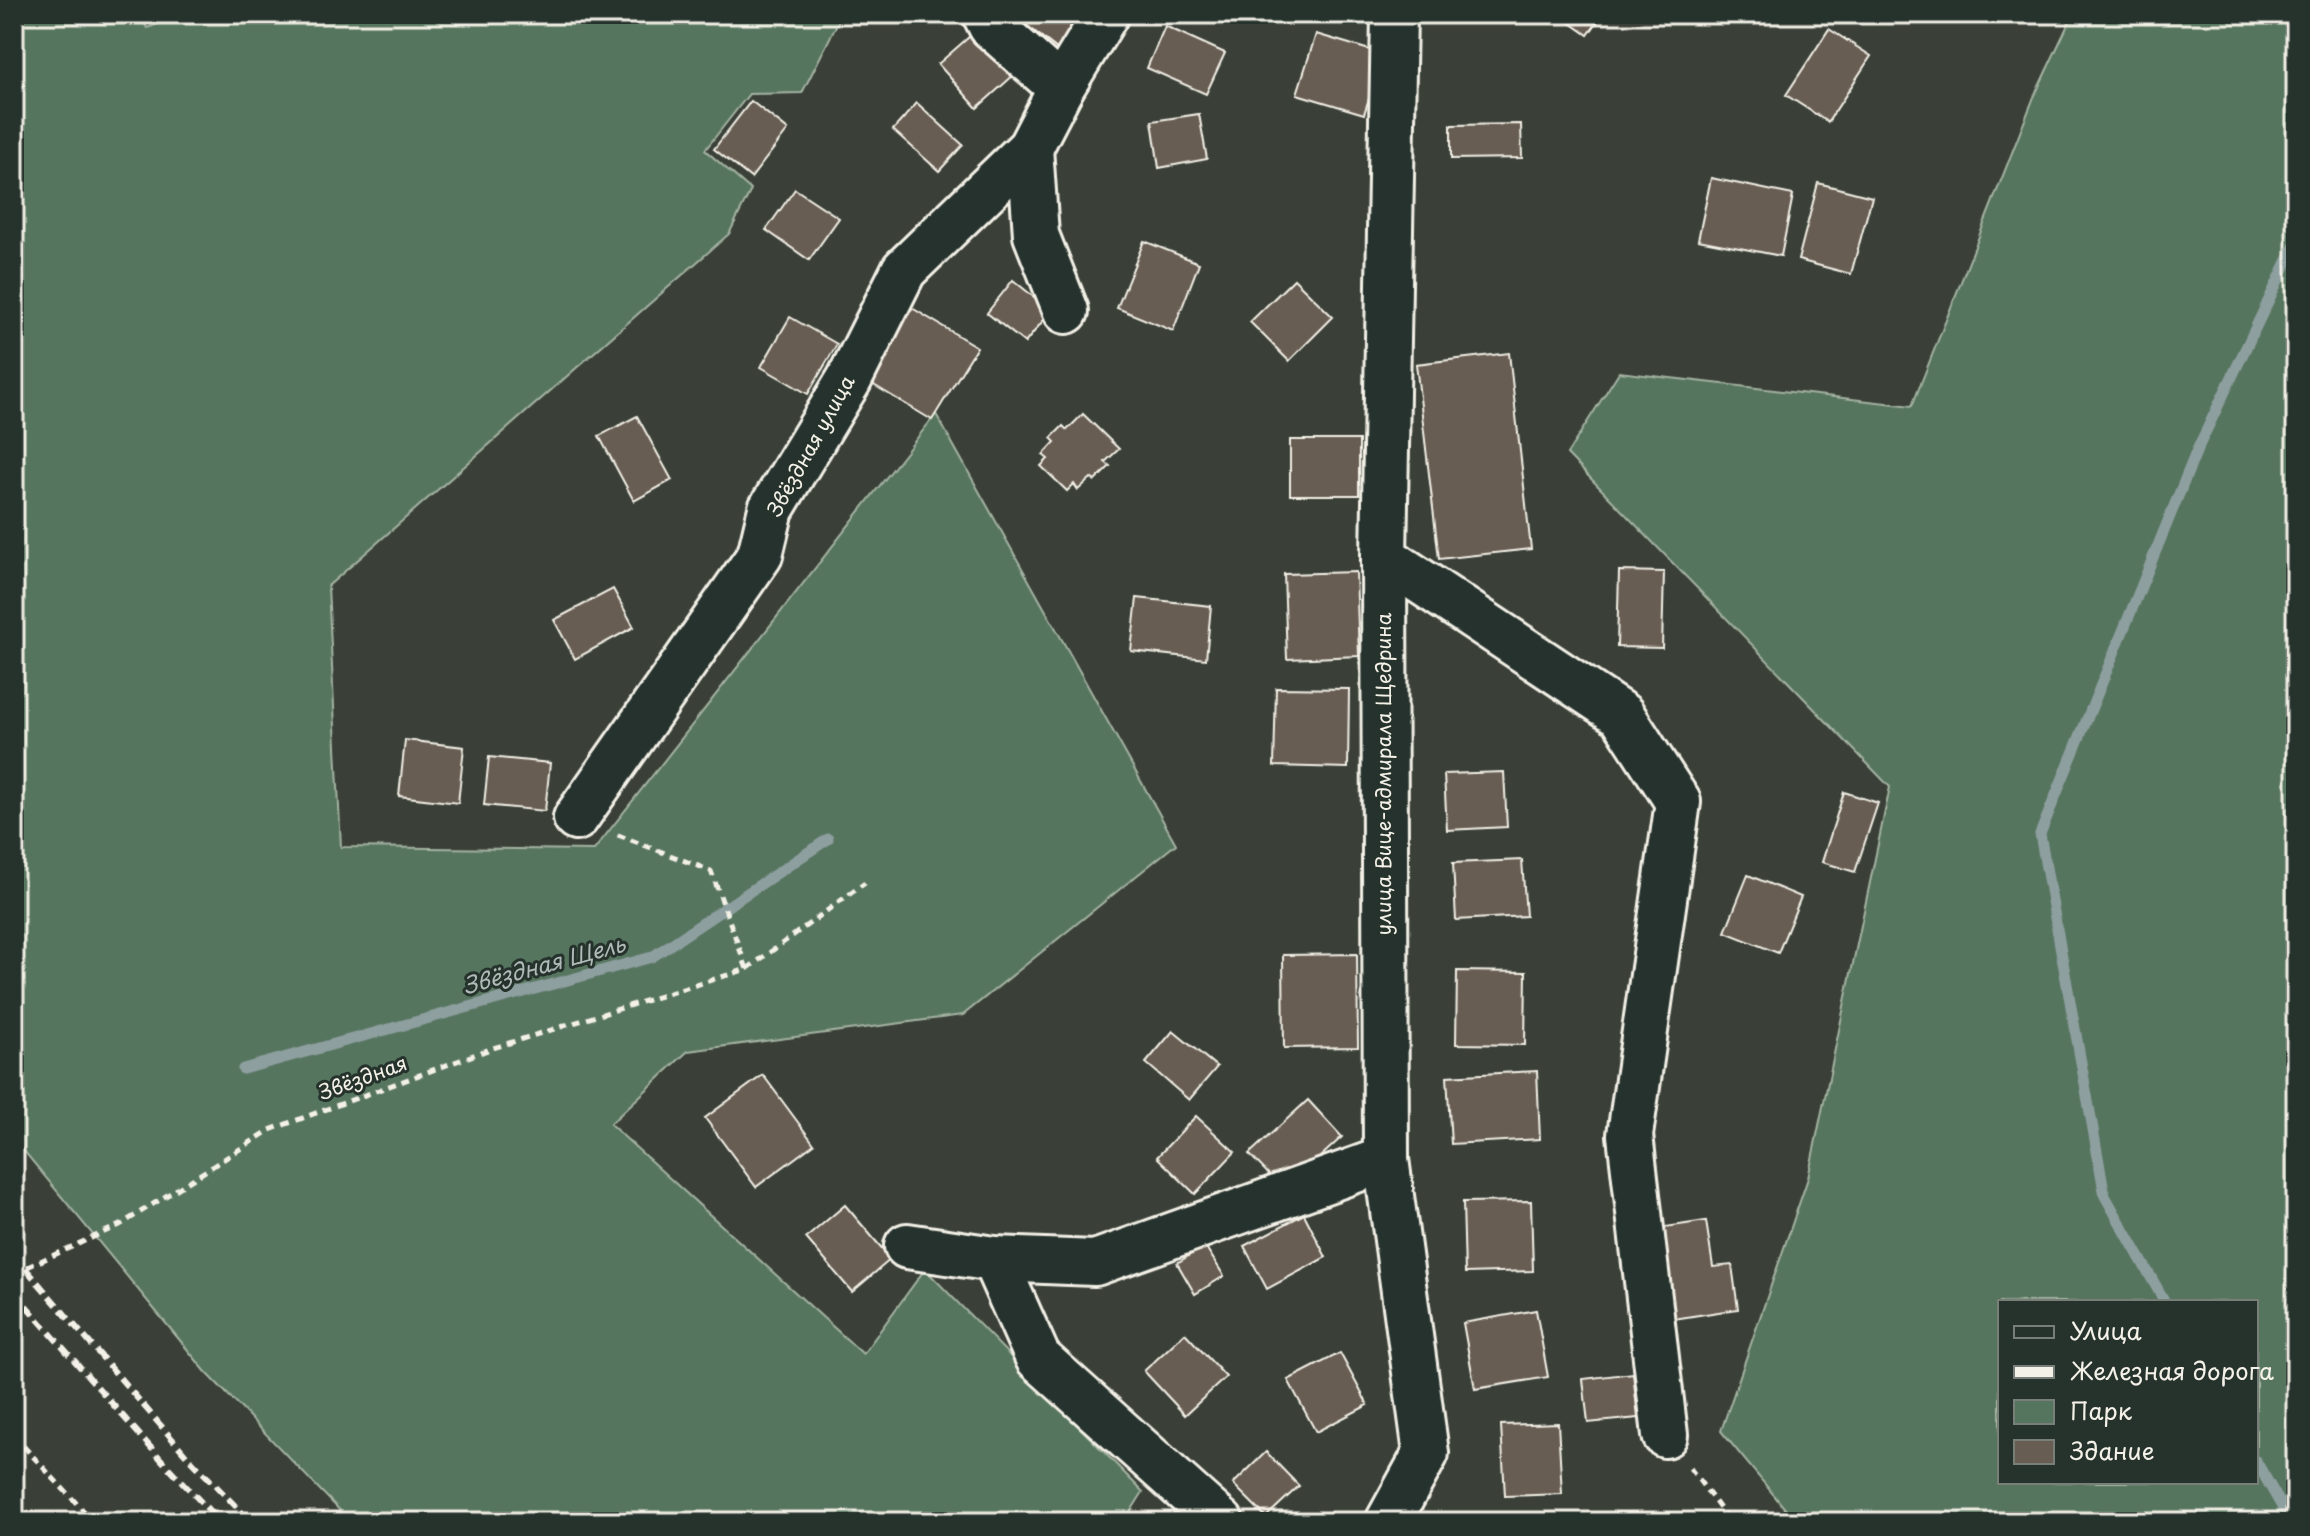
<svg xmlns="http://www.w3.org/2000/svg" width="2310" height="1536" viewBox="0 0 2310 1536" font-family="'Playpen Sans',sans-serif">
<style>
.green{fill:#56755e;stroke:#a5b3a3;stroke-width:2;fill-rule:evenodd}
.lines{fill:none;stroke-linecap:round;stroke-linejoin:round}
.stream{stroke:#8e9fa0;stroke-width:11}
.building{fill:#675d52;stroke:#f4f1e8;stroke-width:2}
.minor-casing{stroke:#f4f1e8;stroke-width:50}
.path{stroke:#f4f1e8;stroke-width:5;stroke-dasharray:8 6;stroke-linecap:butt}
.minor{stroke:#26332d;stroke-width:44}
.rail{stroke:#f4f1e8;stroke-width:6;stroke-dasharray:12 6;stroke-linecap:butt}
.labels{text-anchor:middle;stroke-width:6;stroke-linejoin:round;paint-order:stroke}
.street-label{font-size:20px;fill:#f4f1e8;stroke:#26332d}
.water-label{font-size:22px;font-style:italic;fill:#b0bab8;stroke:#26332d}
</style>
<rect width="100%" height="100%" fill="#3a4038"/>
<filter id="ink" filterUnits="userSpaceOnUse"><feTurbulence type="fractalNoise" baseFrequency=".0125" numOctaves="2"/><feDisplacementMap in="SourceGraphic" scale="16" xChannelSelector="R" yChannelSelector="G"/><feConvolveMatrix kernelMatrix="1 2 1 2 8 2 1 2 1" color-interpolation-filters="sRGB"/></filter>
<g filter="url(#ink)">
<!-- green -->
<g class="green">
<polygon points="14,14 140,14 147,28 185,14 842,14 802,93 749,94 705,150 751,190 729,234 328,586 341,847 594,850 936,414 1176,844 963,1015 688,1051 610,1124 863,1354 925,1269 1143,1492 1124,1522 351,1522 206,1372 14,1139"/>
<path d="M2073,14H2296V1522H1796L1721,1431L1808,1178L1890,787L1567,454L1619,372L1912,406L2034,97ZM2000,1302H2256V1482H2000Z"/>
</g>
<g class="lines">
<!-- stream -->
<g class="stream">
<polyline points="243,1069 652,957 828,839"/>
<polyline points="2165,1302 2105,1196 2040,834 2197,450 2296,243"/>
<polyline points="2256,1461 2289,1519 2288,1522"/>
</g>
</g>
<!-- building -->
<g class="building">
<polygon points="1017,14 1085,14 1057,49 1015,16"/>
<polygon points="1558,14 1603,14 1588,35"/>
<polygon points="1165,26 1225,53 1206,94 1147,68"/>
<polygon points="1829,29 1871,56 1828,122 1786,95"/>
<polygon points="977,30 1015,74 977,108 938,64"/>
<polygon points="1316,34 1383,54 1364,114 1297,94"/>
<polygon points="751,101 788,130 751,178 714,149"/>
<polygon points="917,103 963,145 939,171 893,130"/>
<polygon points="1199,114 1207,159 1159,168 1152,121"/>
<polygon points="1521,124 1522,158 1451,159 1451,125"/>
<polygon points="1711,178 1793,195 1781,256 1698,240"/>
<polygon points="1818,183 1872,197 1851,274 1798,260"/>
<polygon points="795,189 839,218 809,260 766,230"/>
<polygon points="1144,241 1199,263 1173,331 1117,308"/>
<polygon points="1294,279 1333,317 1289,361 1250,322"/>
<polygon points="1013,280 1051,311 1025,343 987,313"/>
<polygon points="912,308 977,347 932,420 867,381"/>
<polygon points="790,317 837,344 808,394 761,367"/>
<polygon points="1509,353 1531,549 1439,559 1416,364"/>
<polygon points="1083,414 1119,449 1105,462 1110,466 1095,481 1091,478 1078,490 1074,484 1067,491 1041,466 1048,459 1043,455 1055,442 1051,438 1063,426 1067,430"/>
<polygon points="637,416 672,480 634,501 599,436"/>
<rect x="1290" y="440" width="69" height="55"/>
<polygon points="1619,571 1664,572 1662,648 1617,647"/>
<polygon points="1356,572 1359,656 1287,659 1284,574"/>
<polygon points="613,589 634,627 575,659 554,620"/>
<polygon points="1137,598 1211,606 1206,659 1131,651"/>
<polygon points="1276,688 1349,689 1348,768 1274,766"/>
<polygon points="405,740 464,747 458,803 399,796"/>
<polygon points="489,757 550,763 545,811 484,805"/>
<polygon points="1504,772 1507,827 1447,830 1444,774"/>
<polygon points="1844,792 1878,803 1855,872 1822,862"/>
<polygon points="1522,860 1526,916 1456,920 1453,863"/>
<polygon points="1748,875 1801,897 1778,953 1725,932"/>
<polygon points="1357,954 1358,1047 1284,1048 1283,955"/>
<polygon points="1457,971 1526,972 1525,1045 1456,1044"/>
<polygon points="1173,1031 1217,1067 1189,1100 1146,1063"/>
<polygon points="1537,1071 1540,1139 1451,1144 1447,1076"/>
<polygon points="763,1075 814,1144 756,1187 705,1118"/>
<polygon points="1308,1100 1342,1137 1284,1190 1249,1154"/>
<polygon points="1196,1116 1235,1152 1195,1194 1157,1157"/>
<polygon points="1531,1201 1533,1271 1465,1273 1463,1202"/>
<polygon points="845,1205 891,1259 852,1292 806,1238"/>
<polygon points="1304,1214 1326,1257 1267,1289 1244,1246"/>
<polygon points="1706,1221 1713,1267 1732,1265 1738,1309 1673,1319 1659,1228"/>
<polygon points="1205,1246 1224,1276 1195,1294 1177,1263"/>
<polygon points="1536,1310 1548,1377 1475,1389 1463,1323"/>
<polygon points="1185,1333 1226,1377 1185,1415 1144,1371"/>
<polygon points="1340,1353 1368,1405 1316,1432 1288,1380"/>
<polygon points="1633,1373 1638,1418 1588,1423 1583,1379"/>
<polygon points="1558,1423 1562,1494 1505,1496 1501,1425"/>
<polygon points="1266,1452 1299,1486 1266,1517 1233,1484"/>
</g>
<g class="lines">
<!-- minor casing -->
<g class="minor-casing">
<g id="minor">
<polyline points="985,14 991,26 1061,88"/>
<polyline points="1030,148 1036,235 1066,311"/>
<polyline points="1384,557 1622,715 1678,802 1630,1135 1665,1435"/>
<polyline points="576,818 760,555 771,509 849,380 904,270 1030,148 1061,88 1106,14"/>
<polyline points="907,1246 994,1259 1095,1263 1386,1159"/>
<polyline points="994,1259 1038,1358 1221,1522"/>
<polyline points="1388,1522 1426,1453 1386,1159 1384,557 1394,14"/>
</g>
</g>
<!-- path -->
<g class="path">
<polyline points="747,969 865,883"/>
<polyline points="14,1273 120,1225 270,1130 490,1049 747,969 711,871 613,833"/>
<polyline points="14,1436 94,1522"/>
<polyline points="1690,1468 1730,1522"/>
</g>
<!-- minor -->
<use href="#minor" class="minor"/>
<!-- rail -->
<g class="rail">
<polyline points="14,1255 187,1456 251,1522"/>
<polyline points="14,1292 167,1466 220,1522"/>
</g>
</g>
</g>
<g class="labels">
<!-- street labels -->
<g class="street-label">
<text transform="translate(811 446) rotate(-61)" y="7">Звёздная улица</text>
<text transform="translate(1384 774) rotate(-90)" y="7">улица Вице-адмирала Щедрина</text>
<text transform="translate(363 1078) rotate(-20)" y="7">Звёздная</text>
</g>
<!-- water labels -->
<g class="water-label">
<text transform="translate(544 965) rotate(-15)" y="8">Звёздная Щель</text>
</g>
</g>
<!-- margin -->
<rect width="2310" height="1536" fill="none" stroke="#26332d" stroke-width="48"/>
<rect x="24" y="24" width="2262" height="1488" fill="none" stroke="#f4f1e8" stroke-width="3" filter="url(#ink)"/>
<!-- legend -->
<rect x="1998" y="1300" width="260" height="184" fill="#26332d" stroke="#787f78" stroke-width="2"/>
<rect x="2014" y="1326" width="40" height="12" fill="#26332d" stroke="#787f78" stroke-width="2"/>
<text x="2070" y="1340" font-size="24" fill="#f4f1e8">Улица</text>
<rect x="2014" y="1366" width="40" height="12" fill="#f4f1e8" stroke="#787f78" stroke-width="2"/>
<text x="2070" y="1380" font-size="24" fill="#f4f1e8">Железная дорога</text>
<rect x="2014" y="1400" width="40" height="24" fill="#56755e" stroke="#787f78" stroke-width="2"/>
<text x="2070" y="1420" font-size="24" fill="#f4f1e8">Парк</text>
<rect x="2014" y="1440" width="40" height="24" fill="#675d52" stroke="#787f78" stroke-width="2"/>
<text x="2070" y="1460" font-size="24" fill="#f4f1e8">Здание</text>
</svg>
